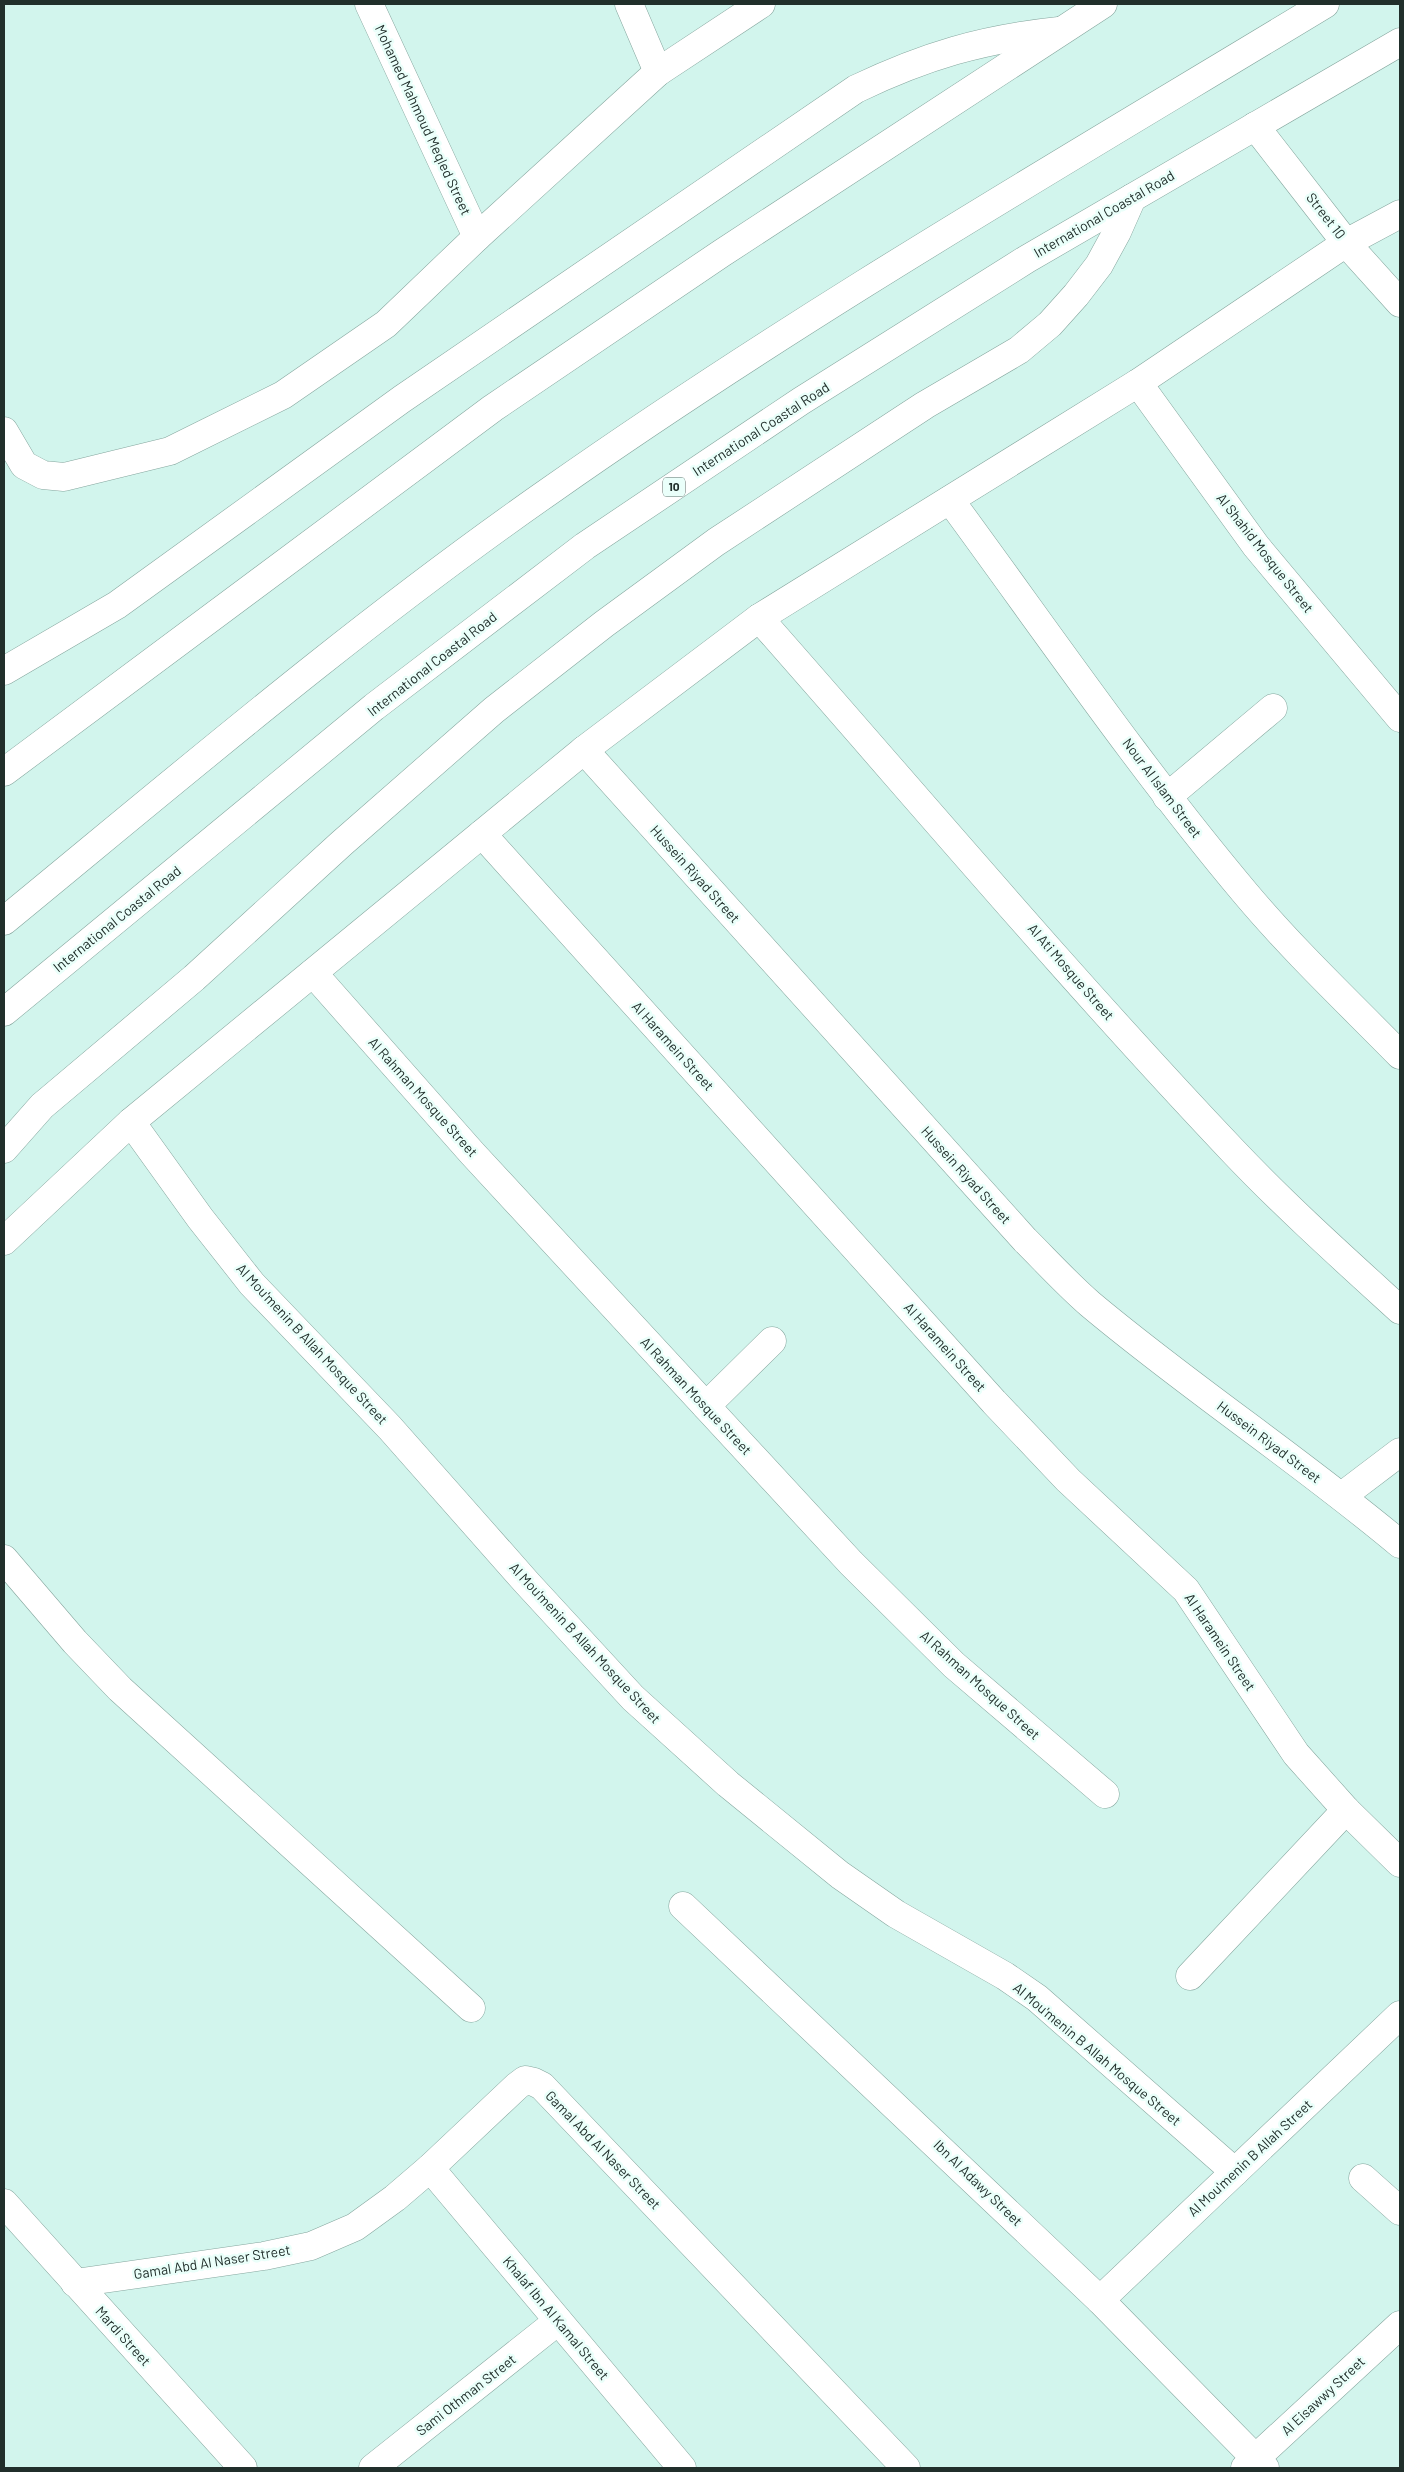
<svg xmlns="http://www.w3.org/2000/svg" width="1404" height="2472" viewBox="0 0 1404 2472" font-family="Barlow,sans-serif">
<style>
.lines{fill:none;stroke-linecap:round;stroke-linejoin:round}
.minor-casing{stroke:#85a69e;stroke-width:29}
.highway-casing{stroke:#85a69e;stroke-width:29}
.minor{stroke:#fff;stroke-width:28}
.highway{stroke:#fff;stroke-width:28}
.labels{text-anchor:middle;stroke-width:5;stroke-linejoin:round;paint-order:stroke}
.shield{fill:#eafffa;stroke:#5d6d69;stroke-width:1}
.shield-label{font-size:12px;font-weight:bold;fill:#212f2b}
.street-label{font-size:14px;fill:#212f2b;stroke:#eafffa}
</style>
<rect width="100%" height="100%" fill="#d2f5ed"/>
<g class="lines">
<!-- minor casing -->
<g class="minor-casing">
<g id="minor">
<polyline points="369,4 477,237"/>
<polyline points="629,4 658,72"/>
<polyline points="1255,126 1346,243 1400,303"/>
<polyline points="1138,383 1256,546 1400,718"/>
<polyline points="4,431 24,465 43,475 64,477 170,451 283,395 386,324 477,237 658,72 761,4"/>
<path d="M950,500C1047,632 1140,768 1246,894C1294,951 1348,1002 1400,1055"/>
<path d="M759,618C916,796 1069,978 1232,1150C1285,1206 1343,1258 1400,1310"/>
<path d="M584,750L1025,1240C1046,1261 1067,1284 1090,1304C1190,1388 1300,1460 1400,1544"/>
<polyline points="4,772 493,408 722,253 1103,4"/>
<polyline points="1167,797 1273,708"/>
<polyline points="482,834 994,1402 1068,1480 1186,1590 1296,1754 1346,1810 1400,1863"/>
<polyline points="313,973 472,1153 851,1563 954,1665 1105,1794"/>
<polyline points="131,1122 200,1218 252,1284 390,1428 527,1583 633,1698 728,1784 840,1875 896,1914 1005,1976 1037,1998 1235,2172"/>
<polyline points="4,1241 131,1122 584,750 759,618 1138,383 1346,243 1400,214"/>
<polyline points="706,1406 772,1341"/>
<polyline points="1342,1496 1400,1452"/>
<polyline points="4,1559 75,1642 120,1689 471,2008"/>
<polyline points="683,1906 1100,2300 1265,2468"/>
<polyline points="1190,1976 1346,1810"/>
<polyline points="430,2168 682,2468"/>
<polyline points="1363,2178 1400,2211"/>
<polyline points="4,2203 243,2468"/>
<polyline points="75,2283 264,2256 311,2246 355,2227 395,2198 430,2168 517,2086 525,2080 534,2082 542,2086 906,2468"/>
<polyline points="1100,2300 1400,2015"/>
<polyline points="373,2468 558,2321"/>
<polyline points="1245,2468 1400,2325"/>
</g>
</g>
<!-- highway casing -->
<g class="highway-casing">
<g id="highway">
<path d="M4,671L117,605L402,399L856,89C925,56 982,39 1059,31"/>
<path d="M4,921C183,774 360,623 551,490C800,315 1064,162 1325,4"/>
<polyline points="4,1012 374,707 585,546 801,401 1027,259 1400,42"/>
<polyline points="4,1149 42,1106 194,978 342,843 494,710 604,624 716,542 925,405 1019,350 1050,324 1076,295 1099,265 1117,232 1132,198"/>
</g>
</g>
<!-- minor -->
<use href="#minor" class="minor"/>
<!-- highway -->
<use href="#highway" class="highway"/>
</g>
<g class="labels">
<!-- shield labels -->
<rect class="shield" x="663" y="477.5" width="22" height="19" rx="4"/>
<g class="shield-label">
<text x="674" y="491">10</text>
</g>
<!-- street labels -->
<g class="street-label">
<text transform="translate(423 120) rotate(65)" y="5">Mohamed Mahmoud Meqled Street</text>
<text transform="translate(1104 214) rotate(-30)" y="5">International Coastal Road</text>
<text transform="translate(1326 216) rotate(52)" y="5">Street 10</text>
<text transform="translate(761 429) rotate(-33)" y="5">International Coastal Road</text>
<text transform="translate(1265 553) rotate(52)" y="5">Al Shahid Mosque Street</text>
<text transform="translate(432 664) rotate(-38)" y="5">International Coastal Road</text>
<text transform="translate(1162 788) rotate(53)" y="5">Nour Al Islam Street</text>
<text transform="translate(695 874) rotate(48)" y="5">Hussein Riyad Street</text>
<text transform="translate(117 919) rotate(-39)" y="5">International Coastal Road</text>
<text transform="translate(1071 972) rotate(49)" y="5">Al Ati Mosque Street</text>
<text transform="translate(673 1046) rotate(48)" y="5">Al Haramein Street</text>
<text transform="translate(423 1097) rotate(48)" y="5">Al Rahman Mosque Street</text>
<text transform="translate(966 1175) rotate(48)" y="5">Hussein Riyad Street</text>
<text transform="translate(312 1344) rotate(47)" y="5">Al Mou'menin B Allah Mosque Street</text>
<text transform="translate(945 1347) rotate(48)" y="5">Al Haramein Street</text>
<text transform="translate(696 1396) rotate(47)" y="5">Al Rahman Mosque Street</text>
<text transform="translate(1269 1442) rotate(37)" y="5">Hussein Riyad Street</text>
<text transform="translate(1220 1642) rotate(56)" y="5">Al Haramein Street</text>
<text transform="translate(585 1643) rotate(47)" y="5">Al Mou'menin B Allah Mosque Street</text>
<text transform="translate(980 1685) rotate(42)" y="5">Al Rahman Mosque Street</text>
<text transform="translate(1097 2054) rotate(40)" y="5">Al Mou'menin B Allah Mosque Street</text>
<text transform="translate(603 2150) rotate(46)" y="5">Gamal Abd Al Naser Street</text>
<text transform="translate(1250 2158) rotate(-43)" y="5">Al Mou'menin B Allah Street</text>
<text transform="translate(978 2183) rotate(44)" y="5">Ibn Al Adawy Street</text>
<text transform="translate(212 2262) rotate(-9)" y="5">Gamal Abd Al Naser Street</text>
<text transform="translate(556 2318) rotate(50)" y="5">Khalaf Ibn Al Kamal Street</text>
<text transform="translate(123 2336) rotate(48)" y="5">Mardi Street</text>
<text transform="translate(466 2395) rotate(-38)" y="5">Sami Othman Street</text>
<text transform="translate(1323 2396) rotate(-43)" y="5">Al Eisawwy Street</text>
</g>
</g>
<!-- border -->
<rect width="1404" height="2472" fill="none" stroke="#212f2b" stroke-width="10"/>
</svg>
